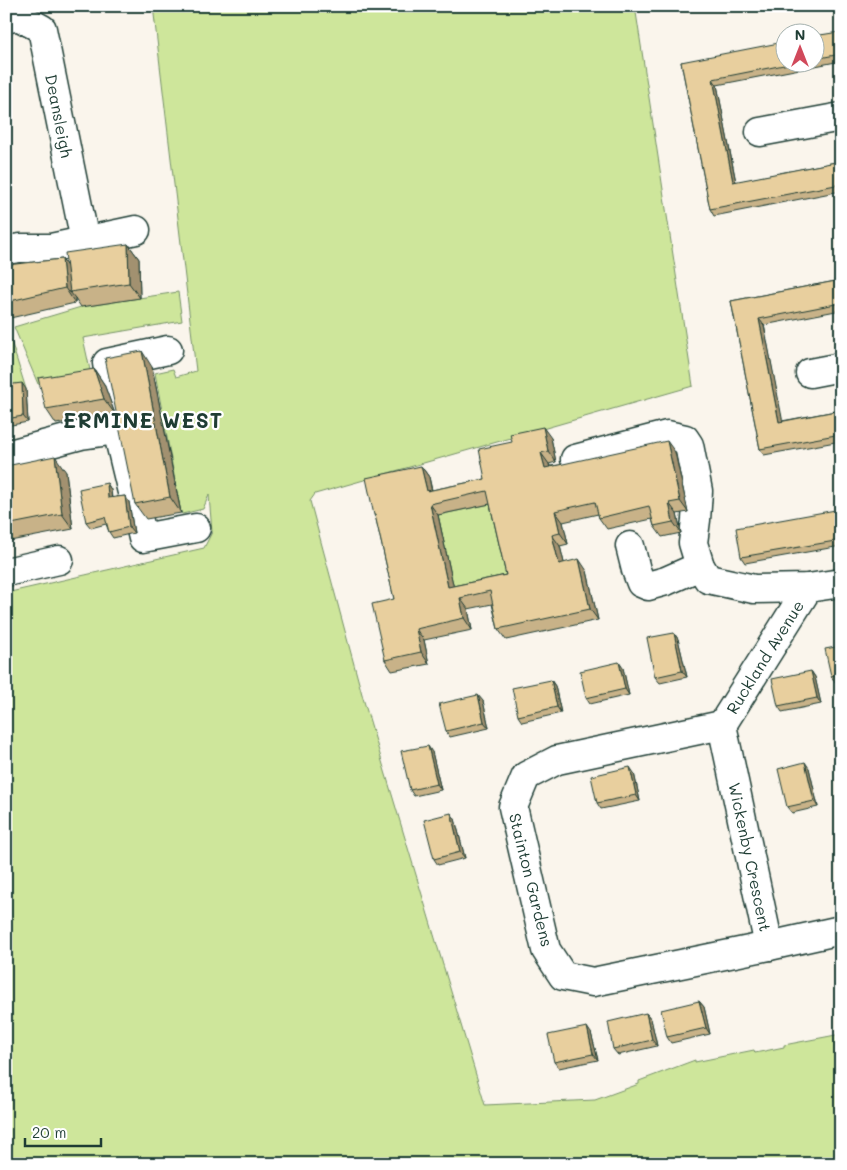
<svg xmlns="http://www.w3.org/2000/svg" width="847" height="1170" viewBox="0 0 847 1170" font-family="Mali,sans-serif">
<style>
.green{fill:#cee69b;stroke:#769268}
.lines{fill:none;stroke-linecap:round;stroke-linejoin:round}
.minor-casing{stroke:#1f3d34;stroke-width:31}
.minor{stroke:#fff;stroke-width:28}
.wall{fill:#c8b288;stroke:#1f3d34;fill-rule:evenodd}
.shaded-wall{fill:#a2916f;stroke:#1f3d34}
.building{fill:#e8cf9e;stroke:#1f3d34;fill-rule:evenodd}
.labels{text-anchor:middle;stroke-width:4.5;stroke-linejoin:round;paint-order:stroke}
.street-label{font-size:16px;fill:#1f3d34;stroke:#fff}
.district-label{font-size:21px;font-weight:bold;letter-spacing:1px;fill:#1f3d34;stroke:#fff}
</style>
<rect width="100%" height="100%" fill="#faf5ec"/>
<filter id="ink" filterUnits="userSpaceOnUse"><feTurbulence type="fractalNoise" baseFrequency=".02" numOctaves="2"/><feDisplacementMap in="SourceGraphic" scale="10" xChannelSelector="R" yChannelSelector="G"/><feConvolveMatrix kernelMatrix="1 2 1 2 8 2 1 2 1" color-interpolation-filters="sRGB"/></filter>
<g filter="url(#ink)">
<!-- green -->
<g class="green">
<polygon points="153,6 635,6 693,386 315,494 310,501 363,698 485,1105 595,1100 639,1084 639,1081 695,1060 695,1062 754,1050 755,1053 784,1047 784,1045 841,1034 841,1164 6,1164 6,593 204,548 212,532 209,495 203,509 182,514 181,513 155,373 173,369 176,377 196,371"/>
<polygon points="178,292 182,321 83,338 90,370 103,376 38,384 14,327 81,307"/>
<polygon points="6,325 26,389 6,392"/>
<polygon points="495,503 514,586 456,598 438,515"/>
</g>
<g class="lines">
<!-- minor casing -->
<g class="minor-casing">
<g id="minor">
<polyline points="6,19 18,16 42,29 85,241"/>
<polyline points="760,132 841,117"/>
<polyline points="6,250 20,248 51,248 136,230"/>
<polyline points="810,373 841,367"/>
<polyline points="117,430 143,538 196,528"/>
<polyline points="6,455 81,435 117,430 107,363 168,350"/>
<polyline points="575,459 667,435 685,439 689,445 698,491 696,520 693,543 700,566 708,579 754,589 808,588 841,583"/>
<polyline points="630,546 636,570 641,583 648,586 666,581 700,566"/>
<polyline points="6,572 59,560"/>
<polyline points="722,725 557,760 526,776 513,807 546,950 563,976 593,982 769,946"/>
<polyline points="722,725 769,946 841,930"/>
<polyline points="722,725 808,588"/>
</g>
</g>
<!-- minor -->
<use href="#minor" class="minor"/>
</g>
<!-- wall -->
<g class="wall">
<polygon points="841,33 841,61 717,85 736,182 841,161 841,191 714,216 710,209 681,62 814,62 814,36"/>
<polygon points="128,244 139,259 140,298 81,307 75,298 75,303 6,319 6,265 62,259 67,267"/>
<polygon points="841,280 841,310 764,325 782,421 841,410 841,441 764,455 760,449 731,301"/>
<polygon points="152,367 181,513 146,519 135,504"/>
<polygon points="94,369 104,384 115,414 56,424 46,409"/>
<polygon points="6,385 26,389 28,422 6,426"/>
<path d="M551,438L556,462L549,464L550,466L675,452L688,512L677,514L681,533L662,537L654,526L652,519L607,529L599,518L598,514L563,522L568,544L560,546L564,563L587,571L598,620L506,640L498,629L492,604L468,609L472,630L424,640L429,664L392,671L385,660L394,599L376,519L374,515L421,466L429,477L432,490L485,479ZM490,504L506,575L453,586L438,515Z"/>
<polygon points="6,466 66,472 73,529 10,541 6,536"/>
<polygon points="107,483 111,490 112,498 125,496 129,502 134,533 113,538 109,532 106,524 91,528 86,522"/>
<polygon points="841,509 841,546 745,563 741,557"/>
<polygon points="674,633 678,639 687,677 660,683 655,677"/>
<polygon points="841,646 841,681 835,682 831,676"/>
<polygon points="623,668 629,695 590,704 586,698"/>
<polygon points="811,671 815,677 821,704 782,712 778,706"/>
<polygon points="551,680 555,686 561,713 522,722 518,716"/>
<polygon points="483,701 489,728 450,737 446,731"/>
<polygon points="432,752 441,790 414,796 410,790"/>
<polygon points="809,768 818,807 792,813 787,807"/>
<polygon points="634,773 640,801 601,809 597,803"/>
<polygon points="455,819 465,858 438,865 434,859"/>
<polygon points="699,1001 704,1007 710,1034 671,1043 667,1037"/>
<polygon points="646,1013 651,1019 657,1046 618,1055 613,1049"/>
<polygon points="591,1033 598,1060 559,1068 554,1062"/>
</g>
<!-- shaded-wall -->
<g class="shaded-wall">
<polygon points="713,79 717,85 737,188 733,182"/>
<polygon points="128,244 139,259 140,298 129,283"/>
<polygon points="62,259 72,274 70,292 75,298 75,303 65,288"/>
<polygon points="759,319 764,325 784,428 779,422"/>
<polygon points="142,351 152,367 181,513 170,497"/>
<polygon points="94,369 104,384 115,414 104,399"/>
<polygon points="22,383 26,389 28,422 23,416"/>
<polygon points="543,427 551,438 556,462 548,451"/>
<polygon points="667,441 675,452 688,512 680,501"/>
<polygon points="541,453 549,464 552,479 545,468"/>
<polygon points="55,456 66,472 73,529 62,514"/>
<polygon points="421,466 429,477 434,503 427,491"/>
<polygon points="107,483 111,490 112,504 108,498"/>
<polygon points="125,496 129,502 134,533 129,527"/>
<polygon points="669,503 677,514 681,533 673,522"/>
<polygon points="430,504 438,515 456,598 448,587"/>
<polygon points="555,511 563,522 568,544 560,533"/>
<polygon points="552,535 560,546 567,575 559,564"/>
<polygon points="579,559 587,571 598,620 590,609"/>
<polygon points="460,598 468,609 472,630 464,618"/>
<polygon points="416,629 424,640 429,664 421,652"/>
<polygon points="674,633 678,639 687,677 682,671"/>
<polygon points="619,662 623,668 629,695 625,689"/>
<polygon points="811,671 815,677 821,704 817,698"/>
<polygon points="551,680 555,686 561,713 557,707"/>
<polygon points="478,695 483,701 489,728 484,722"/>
<polygon points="428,746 432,752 441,790 437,784"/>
<polygon points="805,762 809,768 818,807 814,801"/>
<polygon points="630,767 634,773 640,801 636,795"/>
<polygon points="451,813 455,819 465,858 460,852"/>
<polygon points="699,1001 704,1007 710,1034 706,1028"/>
<polygon points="646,1013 651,1019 657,1046 652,1040"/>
<polygon points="587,1027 591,1033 598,1060 593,1054"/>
</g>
<!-- building -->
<g class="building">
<polygon points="839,32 841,38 841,54 814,59 814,36"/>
<polygon points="784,42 784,62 799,62 713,79 733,182 841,161 841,184 710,209 681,62"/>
<polygon points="128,244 129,283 70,292 65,253"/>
<polygon points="62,259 65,288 6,302 6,265"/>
<polygon points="841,280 841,303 759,319 779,422 841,410 841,434 760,449 731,301"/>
<polygon points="142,351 170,497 135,504 105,358"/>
<polygon points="94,369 104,399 46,409 38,378"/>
<polygon points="22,383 23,416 6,419 6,385"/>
<path d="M543,427L548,451L541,453L545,468L667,441L680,501L669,503L673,522L654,526L649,506L599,518L595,502L555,511L560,533L552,535L559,564L579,559L590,609L498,629L490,591L460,598L464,618L416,629L421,652L385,660L372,604L394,599L375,515H374L366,478L421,466L427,491L485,479L479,449L512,442L510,434ZM487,491L506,575L448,587L430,504Z"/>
<polygon points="55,456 62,514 6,525 6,466"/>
<polygon points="107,483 108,498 125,496 129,527 109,532 105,517 86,522 79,489"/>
<polygon points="841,509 841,540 741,557 736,528"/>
<polygon points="674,633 682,671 655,677 647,638"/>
<polygon points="841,646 841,674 831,676 825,649"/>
<polygon points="619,662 625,689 586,698 580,671"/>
<polygon points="811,671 817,698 778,706 772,679"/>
<polygon points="551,680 557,707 518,716 512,688"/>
<polygon points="478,695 484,722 446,731 439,704"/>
<polygon points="428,746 437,784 410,790 401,751"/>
<polygon points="805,762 814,801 787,807 778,769"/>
<polygon points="630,767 636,795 597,803 591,776"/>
<polygon points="451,813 460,852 434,859 424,820"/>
<polygon points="699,1001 706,1028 667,1037 661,1010"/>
<polygon points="646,1013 652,1040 613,1049 608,1022"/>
<polygon points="587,1027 593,1054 554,1062 548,1035"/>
</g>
</g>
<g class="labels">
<!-- street labels -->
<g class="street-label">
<text transform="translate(59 116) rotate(79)" y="6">Deansleigh</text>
<text transform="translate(765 657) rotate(-58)" y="6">Ruckland Avenue</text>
<text transform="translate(750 857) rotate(78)" y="6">Wickenby Crescent</text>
<text transform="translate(531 880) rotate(76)" y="6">Stainton Gardens</text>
</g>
<!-- district labels -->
<g class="district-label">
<text x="143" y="428">ERMINE WEST</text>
</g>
</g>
<!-- margin -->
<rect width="847" height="1170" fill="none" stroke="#fff" stroke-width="25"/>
<rect x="12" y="12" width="822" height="1145" fill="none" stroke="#1f3d34" stroke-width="2" filter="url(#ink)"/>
<!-- north arrow -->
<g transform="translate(800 48)"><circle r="24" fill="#ffffff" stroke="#a5b1ae"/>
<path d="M0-4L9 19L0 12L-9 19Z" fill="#d1495b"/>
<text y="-8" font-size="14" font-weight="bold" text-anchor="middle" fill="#1f3d34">N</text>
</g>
<!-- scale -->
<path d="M25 1138v8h76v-8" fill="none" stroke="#1f3d34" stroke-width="2.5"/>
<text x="32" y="1138" font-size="15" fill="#1f3d34" stroke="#ffffff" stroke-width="4" paint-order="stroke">20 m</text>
</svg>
